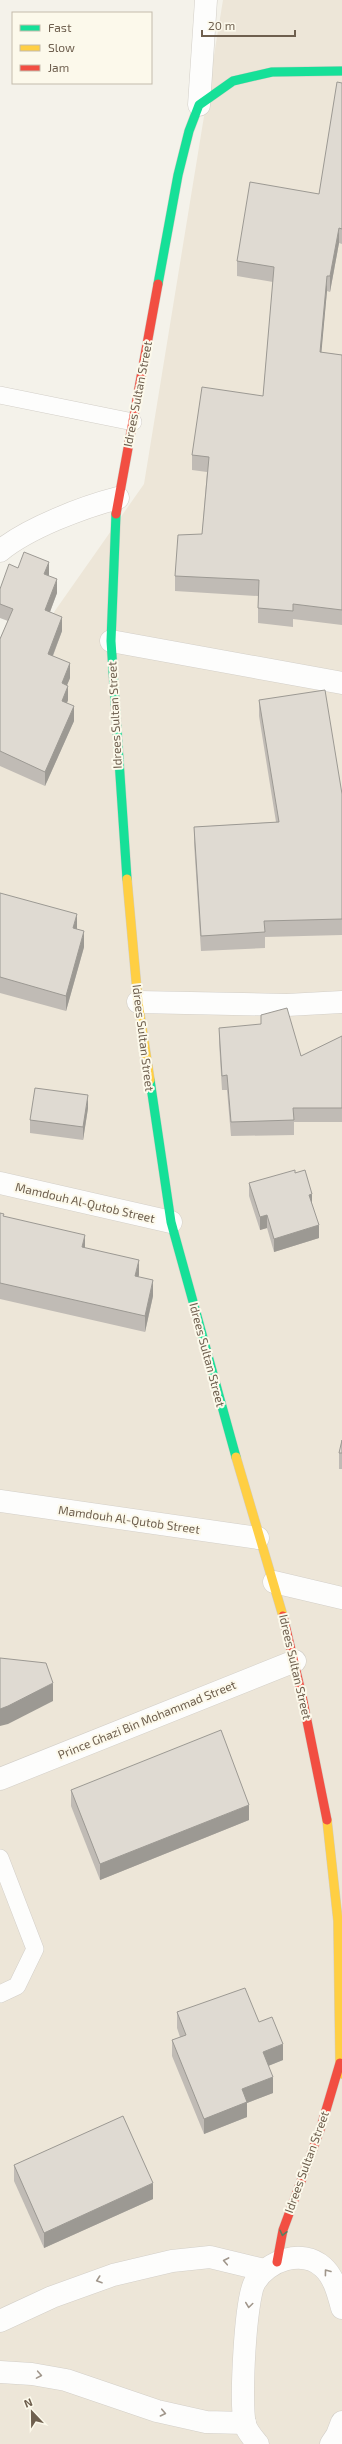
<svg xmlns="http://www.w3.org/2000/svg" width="342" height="2444" viewBox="0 0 342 2444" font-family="'Exo 2',sans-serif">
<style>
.residential{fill:#ede6d8}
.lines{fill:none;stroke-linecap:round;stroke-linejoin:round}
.lane-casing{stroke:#d3cfc8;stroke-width:18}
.street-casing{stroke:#d3cfc8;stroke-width:23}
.fast-casing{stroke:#d2cec5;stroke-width:10}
.slow-casing{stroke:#d2cec5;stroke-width:10}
.jam-casing{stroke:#d2cec5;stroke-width:10}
.lane{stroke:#fdfdfc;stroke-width:17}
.street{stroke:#fdfdfc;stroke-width:22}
.fast{stroke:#16e098;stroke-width:9}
.slow{stroke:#ffcf43;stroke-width:9}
.jam{stroke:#f24e42;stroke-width:9}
.wall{fill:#c0bbb5}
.shaded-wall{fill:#9c9993}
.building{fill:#dfdad2;stroke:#9c9993}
.oneway{stroke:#587f60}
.oneway2{stroke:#a0968b}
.labels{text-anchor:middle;stroke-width:4;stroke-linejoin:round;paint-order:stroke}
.street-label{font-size:12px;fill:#6e5f4e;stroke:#fcf9eb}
</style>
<rect width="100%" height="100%" fill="#f4f2ea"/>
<!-- residential -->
<polygon class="residential" points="223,0 342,0 342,2444 0,2444 0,689 144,484"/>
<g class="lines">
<!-- lane casing -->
<g class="lane-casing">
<g id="lane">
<polyline points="0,395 133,422"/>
<polyline points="0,1858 35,1949 17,1986 0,1994"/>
</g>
</g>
<!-- street casing -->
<g class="street-casing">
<g id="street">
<polyline points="199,105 206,0"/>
<path d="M0,551C28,528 83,507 118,498"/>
<polyline points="111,641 342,683"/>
<polyline points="138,1002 287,1005 342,1002"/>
<polyline points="0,1183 171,1222"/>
<polyline points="0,1501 258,1538"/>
<polyline points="274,1582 342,1598"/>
<polyline points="0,1779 295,1661"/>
<polyline points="0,2321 52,2297 113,2275 172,2261 210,2257 264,2270"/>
<polyline points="0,2372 32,2374 66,2380 157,2411 206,2422 245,2423"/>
<path d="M258,2444C253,2438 247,2432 245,2424C240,2405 245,2298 255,2282C267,2261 302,2248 323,2267C334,2277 338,2293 342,2308"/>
<polyline points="331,2444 337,2435 342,2422"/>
</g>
</g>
<!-- fast casing -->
<g class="fast-casing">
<g id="fast">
<polyline points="158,284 178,175 189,131 199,105 233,81 272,72 342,71"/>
<polyline points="116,514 111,641 127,879"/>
<polyline points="150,1080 171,1222 236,1457"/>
</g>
</g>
<!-- slow casing -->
<g class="slow-casing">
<g id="slow">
<polyline points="127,879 138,1002 150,1080"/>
<polyline points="236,1457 283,1616"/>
<polyline points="327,1820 338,1921 340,2063 342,2074"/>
</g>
</g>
<!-- jam casing -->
<g class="jam-casing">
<g id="jam">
<polyline points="116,514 158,284"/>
<polyline points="283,1616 302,1696 327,1820"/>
<polyline points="277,2262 283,2230 321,2127 340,2063"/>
</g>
</g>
<!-- lane -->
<use href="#lane" class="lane"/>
<!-- street -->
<use href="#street" class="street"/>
<!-- fast -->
<use href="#fast" class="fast"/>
<!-- slow -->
<use href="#slow" class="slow"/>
<!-- jam -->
<use href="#jam" class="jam"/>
</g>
<!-- wall -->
<g class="wall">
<polygon points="342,83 342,244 339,243 330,292 327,291 321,352 342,355 342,625 293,619 293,627 258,623 258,596 175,591 175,576 202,534 207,472 192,470 192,455 263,396 273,282 237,276 237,261 319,194"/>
<polygon points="18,568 49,576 57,593 50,612 62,631 53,656 70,678 67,685 68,700 67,703 74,721 45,786 0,766 0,639 8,621 0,618 0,589"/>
<polygon points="259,700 342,794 342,935 265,937 265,948 201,951 194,843 194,827 276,822 259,716"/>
<polygon points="0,893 84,947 66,1011 0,993"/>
<polygon points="219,1028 301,1056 342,1036 342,1122 294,1122 294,1135 231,1136 227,1090 222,1090 219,1042"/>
<polygon points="88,1108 83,1140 30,1133 30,1120"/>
<polygon points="295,1173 312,1204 319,1238 274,1252 267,1228 260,1230 249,1196 249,1183"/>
<polygon points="0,1213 4,1216 85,1248 139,1275 138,1277 153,1296 145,1332 0,1299"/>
<polygon points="342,1440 342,1469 339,1469 339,1453"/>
<polygon points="71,1790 249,1820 100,1880 71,1806"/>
<polygon points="177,2012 259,2022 283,2060 268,2066 273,2093 247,2103 247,2117 204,2134 172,2056 172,2040 180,2037 177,2028"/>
<polygon points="14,2165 153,2199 44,2248 14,2181"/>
</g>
<!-- shaded-wall -->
<g class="shaded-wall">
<polygon points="339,228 339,243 330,292 330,276"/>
<polygon points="327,276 327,291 320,368 320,352"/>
<polygon points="49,562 49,576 44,574"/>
<polygon points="57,579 57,593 45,625 45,610"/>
<polygon points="62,617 62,631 48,668 48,654"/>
<polygon points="70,663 70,678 62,697 62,683"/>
<polygon points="68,686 68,700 62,715 62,701"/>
<polygon points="74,706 74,721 45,786 45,772"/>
<polygon points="77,914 77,930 73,928"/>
<polygon points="84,931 84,947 66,1011 66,996"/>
<polygon points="88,1095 88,1108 83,1140 83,1127"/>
<polygon points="312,1194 312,1207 309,1195"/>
<polygon points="267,1215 267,1228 260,1230 260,1217"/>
<polygon points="319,1225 319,1238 274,1252 274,1239"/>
<polygon points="85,1235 85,1250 82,1247"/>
<polygon points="139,1260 139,1275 135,1292 135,1276"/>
<polygon points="153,1280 153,1296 145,1332 145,1316"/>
<polygon points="53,1683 53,1701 8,1724 0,1726 0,1709"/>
<polygon points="249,1805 249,1820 100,1880 100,1864"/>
<polygon points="283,2044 283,2060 263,2068 263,2052"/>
<polygon points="273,2077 273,2093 247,2103 247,2117 204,2134 204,2119 242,2089"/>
<polygon points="153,2183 153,2199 44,2248 44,2233"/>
</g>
<!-- building -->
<g class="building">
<polygon points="337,82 342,83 342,229 339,228 330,276 327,276 320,352 342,355 342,610 293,604 293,611 258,608 259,580 175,576 178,535 202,534 209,457 192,455 202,387 263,396 274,267 237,261 250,182 319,194"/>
<polygon points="24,552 49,562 44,574 57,579 45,610 62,617 48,654 70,663 62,683 68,686 62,701 74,706 45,772 0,751 0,639 13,609 0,604 0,589 9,564 18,568"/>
<polygon points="325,690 342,794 342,919 264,921 265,932 201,936 194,827 279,822 259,700"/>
<polygon points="0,893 77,914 73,928 84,931 66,996 0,977"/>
<polygon points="287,1008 301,1056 342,1036 342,1108 293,1108 294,1120 231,1122 227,1075 222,1076 219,1028 261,1024 261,1015"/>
<polygon points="35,1088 88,1095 83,1127 30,1120"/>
<polygon points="295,1170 295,1173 305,1170 312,1194 309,1195 319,1225 274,1239 267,1215 260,1217 249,1183"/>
<polygon points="0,1213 4,1214 3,1216 85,1235 82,1247 139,1260 135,1276 153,1280 145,1316 0,1283"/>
<polygon points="342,1440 342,1453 339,1453"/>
<polygon points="0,1658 46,1663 53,1683 8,1706 0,1709"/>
<polygon points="221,1730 249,1805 100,1864 71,1790"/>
<polygon points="245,1988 259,2022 272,2017 283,2044 263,2052 273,2077 242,2089 247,2102 204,2119 172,2040 186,2035 177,2012"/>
<polygon points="123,2116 153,2183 44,2233 14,2165"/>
</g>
<!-- one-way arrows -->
<defs><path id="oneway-chevron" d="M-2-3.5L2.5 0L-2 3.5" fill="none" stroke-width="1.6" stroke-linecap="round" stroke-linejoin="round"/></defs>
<use class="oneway" href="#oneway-chevron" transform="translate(283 2233) rotate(103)"/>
<g class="oneway2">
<use href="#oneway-chevron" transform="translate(226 2261) rotate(-169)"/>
<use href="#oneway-chevron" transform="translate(327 2272) rotate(-127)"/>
<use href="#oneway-chevron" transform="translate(99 2280) rotate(161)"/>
<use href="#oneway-chevron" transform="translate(249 2305) rotate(98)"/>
<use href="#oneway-chevron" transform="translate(39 2375) rotate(10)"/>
<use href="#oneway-chevron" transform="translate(163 2413) rotate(12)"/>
</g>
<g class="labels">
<!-- street labels -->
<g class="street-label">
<text transform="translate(138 394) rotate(-79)" y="4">Idrees Sultan Street</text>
<text transform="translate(115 715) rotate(-93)" y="4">Idrees Sultan Street</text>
<text transform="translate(143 1038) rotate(83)" y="4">Idrees Sultan Street</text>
<text transform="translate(85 1203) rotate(13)" y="4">Mamdouh Al-Qutob Street</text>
<text transform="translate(207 1355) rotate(75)" y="4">Idrees Sultan Street</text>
<text transform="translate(129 1520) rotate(8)" y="4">Mamdouh Al-Qutob Street</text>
<text transform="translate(295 1667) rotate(77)" y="4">Idrees Sultan Street</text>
<text transform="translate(147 1720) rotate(-22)" y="4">Prince Ghazi Bin Mohammad Street</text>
<text transform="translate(307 2162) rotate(-70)" y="4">Idrees Sultan Street</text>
</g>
</g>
<!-- legend -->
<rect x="12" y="12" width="140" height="72" fill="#fcf9eb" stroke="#c3bbac"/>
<rect x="20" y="25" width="20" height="6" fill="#16e098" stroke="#c3bbac"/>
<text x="48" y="32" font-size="12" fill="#6e5f4e">Fast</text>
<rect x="20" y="45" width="20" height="6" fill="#ffcf43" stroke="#c3bbac"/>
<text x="48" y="52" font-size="12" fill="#6e5f4e">Slow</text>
<rect x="20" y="65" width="20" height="6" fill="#f24e42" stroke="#c3bbac"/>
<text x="48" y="72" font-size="12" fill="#6e5f4e">Jam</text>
<!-- north arrow -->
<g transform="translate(32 2412) rotate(338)" stroke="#fcf9eb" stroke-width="3" paint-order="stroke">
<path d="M0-3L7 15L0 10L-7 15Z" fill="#6e5f4e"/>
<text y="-6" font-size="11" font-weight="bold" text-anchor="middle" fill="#6e5f4e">N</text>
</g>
<!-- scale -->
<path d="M202 30v6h93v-6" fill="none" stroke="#6e5f4e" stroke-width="2"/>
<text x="208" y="30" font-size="12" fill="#6e5f4e" stroke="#fcf9eb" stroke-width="3" paint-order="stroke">20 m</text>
</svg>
